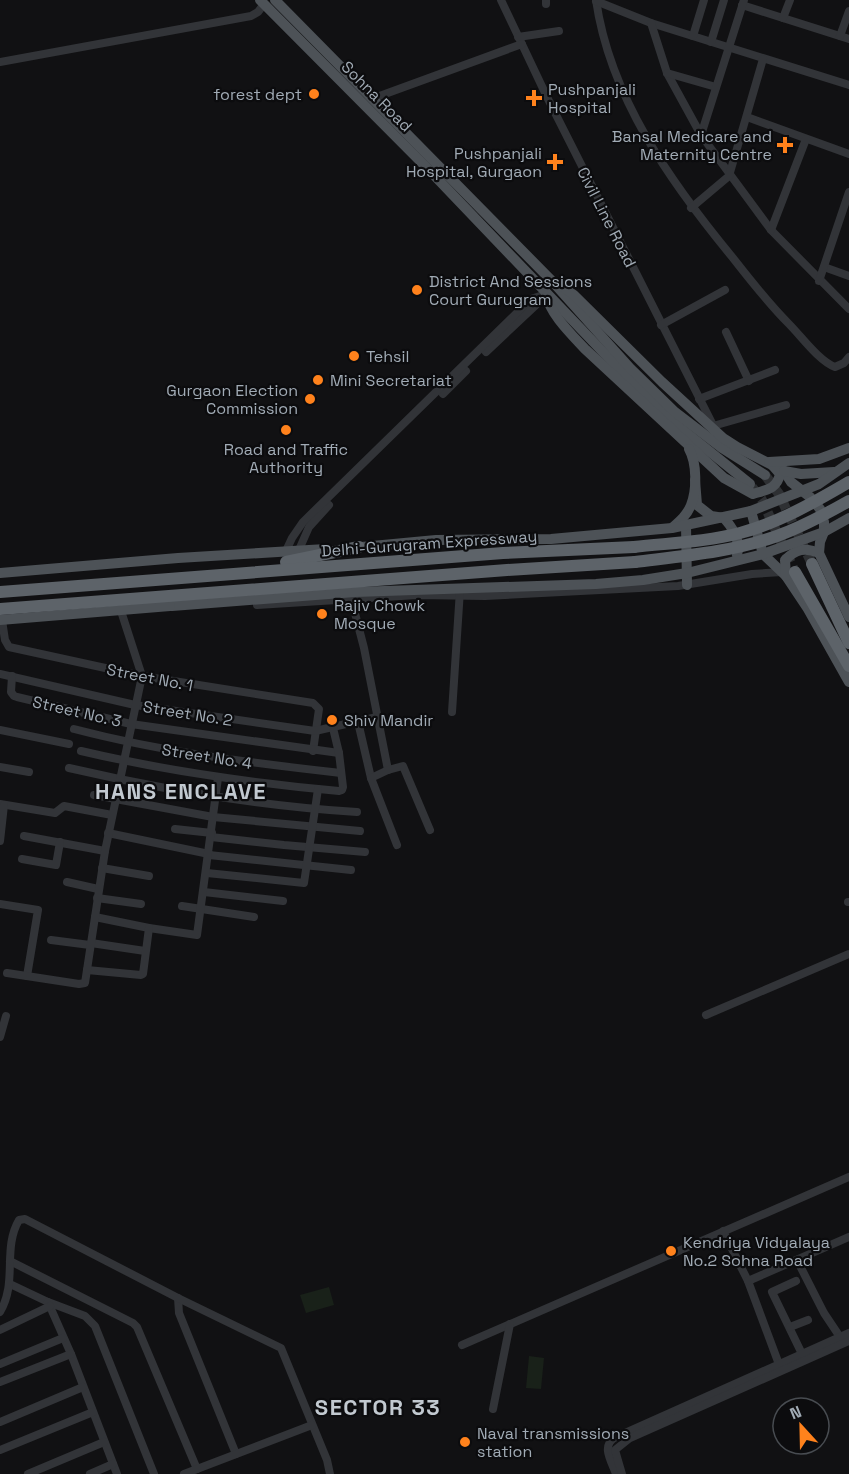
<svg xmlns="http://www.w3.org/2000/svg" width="849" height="1474" viewBox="0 0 849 1474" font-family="'Space Grotesk',sans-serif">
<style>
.green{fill:#192119}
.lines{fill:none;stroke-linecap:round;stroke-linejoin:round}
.major-tunnel{stroke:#2e3033;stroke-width:10;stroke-dasharray:10 5;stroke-linecap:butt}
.minor{stroke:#323438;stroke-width:8}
.major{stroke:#4d5257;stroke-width:10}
.highway{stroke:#5d6369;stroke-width:12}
.highway-bridge{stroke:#5d6369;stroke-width:12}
.poi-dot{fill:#ff821c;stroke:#0c0c0e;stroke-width:2}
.labels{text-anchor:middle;stroke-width:4.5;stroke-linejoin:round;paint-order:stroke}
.poi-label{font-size:16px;fill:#a1abb5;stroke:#0c0c0e;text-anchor:start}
.street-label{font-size:16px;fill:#a1abb5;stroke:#0c0c0e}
.district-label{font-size:22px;font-weight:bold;letter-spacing:1.5px;fill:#c2c9d0;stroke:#0c0c0e}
</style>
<rect width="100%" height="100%" fill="#111113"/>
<!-- green -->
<g class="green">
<polygon points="329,1287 334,1305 306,1313 300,1295"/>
<polygon points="529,1356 544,1358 541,1389 526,1388"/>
</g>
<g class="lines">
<!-- major-tunnel -->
<g class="major-tunnel">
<polyline points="765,475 779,494 812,564"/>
<polyline points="752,487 762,500 795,572"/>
</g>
<!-- minor -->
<g class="minor">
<polyline points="501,0 547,97 714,427"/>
<polyline points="546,0 546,4"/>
<path d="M596,0C610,98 672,184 733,258C751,281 768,303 789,324C801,336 819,361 835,367L844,363L849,357"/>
<polyline points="596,1 651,23 849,85"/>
<polyline points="742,5 849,39"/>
<polyline points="783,18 790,0"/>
<polyline points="651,23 667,73 701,135 771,230 849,309"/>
<polyline points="693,36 704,0"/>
<polyline points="840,36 849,11"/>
<polyline points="518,37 559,31"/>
<polyline points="711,42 724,0"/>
<polyline points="0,62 251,16 258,12 264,4"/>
<polyline points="667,73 716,87"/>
<polyline points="374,98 522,44"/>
<polyline points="747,117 849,154"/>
<polyline points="701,135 744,0"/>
<polyline points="691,208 729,176 763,59"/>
<polyline points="771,230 806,139"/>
<polyline points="824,267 849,276"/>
<polyline points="819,281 849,192"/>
<polyline points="661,325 725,290"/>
<polyline points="726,332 749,381"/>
<polyline points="486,352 537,304 543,293"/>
<polyline points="443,394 466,371"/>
<polyline points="699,399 775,370"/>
<polyline points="713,426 786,405"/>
<polyline points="298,552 309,527 329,505"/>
<polyline points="285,553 292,538 303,522 531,299 540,296"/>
<polyline points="350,594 364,648 388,770"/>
<polyline points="257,605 417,595 485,596 678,586 752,574 782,572"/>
<polyline points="2,620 5,640 9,647 142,676 313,703 319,709 313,751"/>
<polyline points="0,674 135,705 315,731 377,717"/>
<polyline points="12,676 11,692 14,696 17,697 131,724 339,753"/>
<polyline points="452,712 460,590"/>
<polyline points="358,722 371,778"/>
<path d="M74,729C162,752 251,763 341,773"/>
<polyline points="0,730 69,744"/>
<path d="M81,751C166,771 252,783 339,791L342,790L343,787L339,753L333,728"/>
<polyline points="0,767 29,772"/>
<path d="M69,768C164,790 260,806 357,812"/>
<polyline points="94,795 213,817 360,831"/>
<polyline points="0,804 55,813 64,806 112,815"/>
<polyline points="175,829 212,833"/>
<polyline points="108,833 209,854"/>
<polyline points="24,836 105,851"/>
<polyline points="211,837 284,845 365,852"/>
<polyline points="0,841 4,805"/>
<polyline points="397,845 371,778 388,770 403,766 430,830"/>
<polyline points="209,855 351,870"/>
<polyline points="22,859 56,865 60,842"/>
<polyline points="102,868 149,876"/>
<polyline points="207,873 304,883 318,789"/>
<polyline points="67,882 98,889"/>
<polyline points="204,892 283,901"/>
<polyline points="97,898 141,904"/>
<polyline points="848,902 849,902"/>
<polyline points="0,904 38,910 27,976"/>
<polyline points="182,906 254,917"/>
<polyline points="95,917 149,928 197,935 218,778"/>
<polyline points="51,940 90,945"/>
<polyline points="91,943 145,951"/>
<polyline points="87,970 141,975 143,974 149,928"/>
<polyline points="7,973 79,984 85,983 105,851 142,676 121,611"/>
<polyline points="706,1015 849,954"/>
<polyline points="0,1037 6,1016"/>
<polyline points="723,1231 748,1281 780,1367"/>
<polyline points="797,1260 824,1313 840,1337"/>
<polyline points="10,1261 133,1323 137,1327 197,1469"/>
<polyline points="748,1281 849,1237"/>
<polyline points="796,1281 772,1292 804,1358"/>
<polyline points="10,1284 48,1302 71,1354 117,1474"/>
<polyline points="178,1298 179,1313 236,1454"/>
<polyline points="48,1302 85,1316 95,1326 154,1474"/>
<path d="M0,1312C18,1282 2,1249 19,1220L25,1219L178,1298L281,1348L327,1460L330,1474"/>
<polyline points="790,1327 808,1320"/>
<polyline points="0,1330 50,1306"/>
<polyline points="462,1345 849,1177"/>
<polyline points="0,1364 63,1338"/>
<polyline points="0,1382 71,1354"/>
<polyline points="493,1409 510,1324"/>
<polyline points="0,1422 83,1387"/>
<polyline points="0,1450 93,1412"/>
<polyline points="28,1474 104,1442"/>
<polyline points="90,1474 113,1464"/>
<polyline points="184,1474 312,1425"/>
<path d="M616,1474C612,1462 601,1447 614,1438L849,1333"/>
<polyline points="622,1474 615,1450 630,1438 849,1341"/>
</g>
<!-- major -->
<g class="major">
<polyline points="260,0 430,171 624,374 673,422 750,484"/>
<polyline points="275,0 552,281 630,368 675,412 722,448 765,475"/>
<polyline points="563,287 574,295 662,382 723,438 737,447 784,471 791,482 810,497 820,509 824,522 824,532 820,542 819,553 849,617"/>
<path d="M547,295C548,312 573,336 585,349L724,478L753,494C766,490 777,489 780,474L773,466"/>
<polyline points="769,462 819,459 849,448"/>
<polyline points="784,471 801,474 834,472"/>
<path d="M695,480L697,505L711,516L724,518C733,528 741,541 737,555"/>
<polyline points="751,511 763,554 786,576 808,609 849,682"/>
<polyline points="686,525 687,585"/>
<path d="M673,527C680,521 687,515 691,505C697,490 697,463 689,449"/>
<polyline points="351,548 436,540 551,539 672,528 751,511 819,484 849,463"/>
<polyline points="0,573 178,558 326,549"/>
<path d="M786,576L785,560C796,549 805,547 819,553"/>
<polyline points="151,598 172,606 355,592 596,584 643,580 687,573 763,554 824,532 849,518"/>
<polyline points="0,620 170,606"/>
</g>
<!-- highway -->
<g class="highway">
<polyline points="286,562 359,547"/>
<polyline points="812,564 849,643"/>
<polyline points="795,572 849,666"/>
<polyline points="0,592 503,553 634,547"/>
<polyline points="0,609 507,570 635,562"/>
</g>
<!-- highway-bridge -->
<g class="highway-bridge">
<path d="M634,547C669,543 706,542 740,533C778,523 815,502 849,482"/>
<path d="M635,562C683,556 732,552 777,536C802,527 826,514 849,501"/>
</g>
</g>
<!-- markers -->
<g class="poi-dot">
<circle cx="314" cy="94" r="6"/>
<path d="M531 89h6v6h6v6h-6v6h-6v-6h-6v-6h6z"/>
<path d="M782 136h6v6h6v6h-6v6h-6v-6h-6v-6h6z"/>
<path d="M552 153h6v6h6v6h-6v6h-6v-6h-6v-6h6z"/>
<circle cx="417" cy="290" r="6"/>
<circle cx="354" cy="356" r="6"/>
<circle cx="318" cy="380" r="6"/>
<circle cx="310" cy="399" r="6"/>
<circle cx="286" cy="430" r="6"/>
<circle cx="322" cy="614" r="6"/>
<circle cx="332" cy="720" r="6"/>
<circle cx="671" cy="1251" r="6"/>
<circle cx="465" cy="1442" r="6"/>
</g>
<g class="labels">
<!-- poi labels -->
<g class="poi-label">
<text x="548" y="95">Pushpanjali<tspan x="548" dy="18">Hospital</tspan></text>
<text x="302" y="100" text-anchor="end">forest dept</text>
<text x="772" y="142" text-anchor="end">Bansal Medicare and<tspan x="772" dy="18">Maternity Centre</tspan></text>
<text x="542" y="159" text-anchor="end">Pushpanjali<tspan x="542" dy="18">Hospital, Gurgaon</tspan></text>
<text x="429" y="287">District And Sessions<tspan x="429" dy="18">Court Gurugram</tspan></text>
<text x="366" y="362">Tehsil</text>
<text x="330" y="386">Mini Secretariat</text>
<text x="298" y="396" text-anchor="end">Gurgaon Election<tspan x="298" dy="18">Commission</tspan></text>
<text x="286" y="455" text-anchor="middle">Road and Traffic<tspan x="286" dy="18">Authority</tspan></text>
<text x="334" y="611">Rajiv Chowk<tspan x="334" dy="18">Mosque</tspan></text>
<text x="344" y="726">Shiv Mandir</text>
<text x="683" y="1248">Kendriya Vidyalaya<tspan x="683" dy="18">No.2 Sohna Road</tspan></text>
<text x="477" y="1439">Naval transmissions<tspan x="477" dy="18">station</tspan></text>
</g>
<!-- street labels -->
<g class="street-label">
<text transform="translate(377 96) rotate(45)" y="6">Sohna Road</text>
<text transform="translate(607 217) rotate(63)" y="6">Civil Line Road</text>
<text transform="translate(429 543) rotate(-4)" y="6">Delhi-Gurugram Expressway</text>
<text transform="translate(150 677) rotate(11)" y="6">Street No. 1</text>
<text transform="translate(77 711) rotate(13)" y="6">Street No. 3</text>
<text transform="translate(188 713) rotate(9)" y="6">Street No. 2</text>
<text transform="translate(207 756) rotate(9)" y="6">Street No. 4</text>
</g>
<!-- district labels -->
<g class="district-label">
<text x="181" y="799">HANS ENCLAVE</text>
<text x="378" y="1415">SECTOR 33</text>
</g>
</g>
<!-- north arrow -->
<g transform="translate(801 1426) rotate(338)"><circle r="28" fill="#0c0c0e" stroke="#484c51" stroke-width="1.5"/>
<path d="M0-4.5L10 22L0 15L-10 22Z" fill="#ff821c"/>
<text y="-9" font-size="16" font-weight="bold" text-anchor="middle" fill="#a1abb5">N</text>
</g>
</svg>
